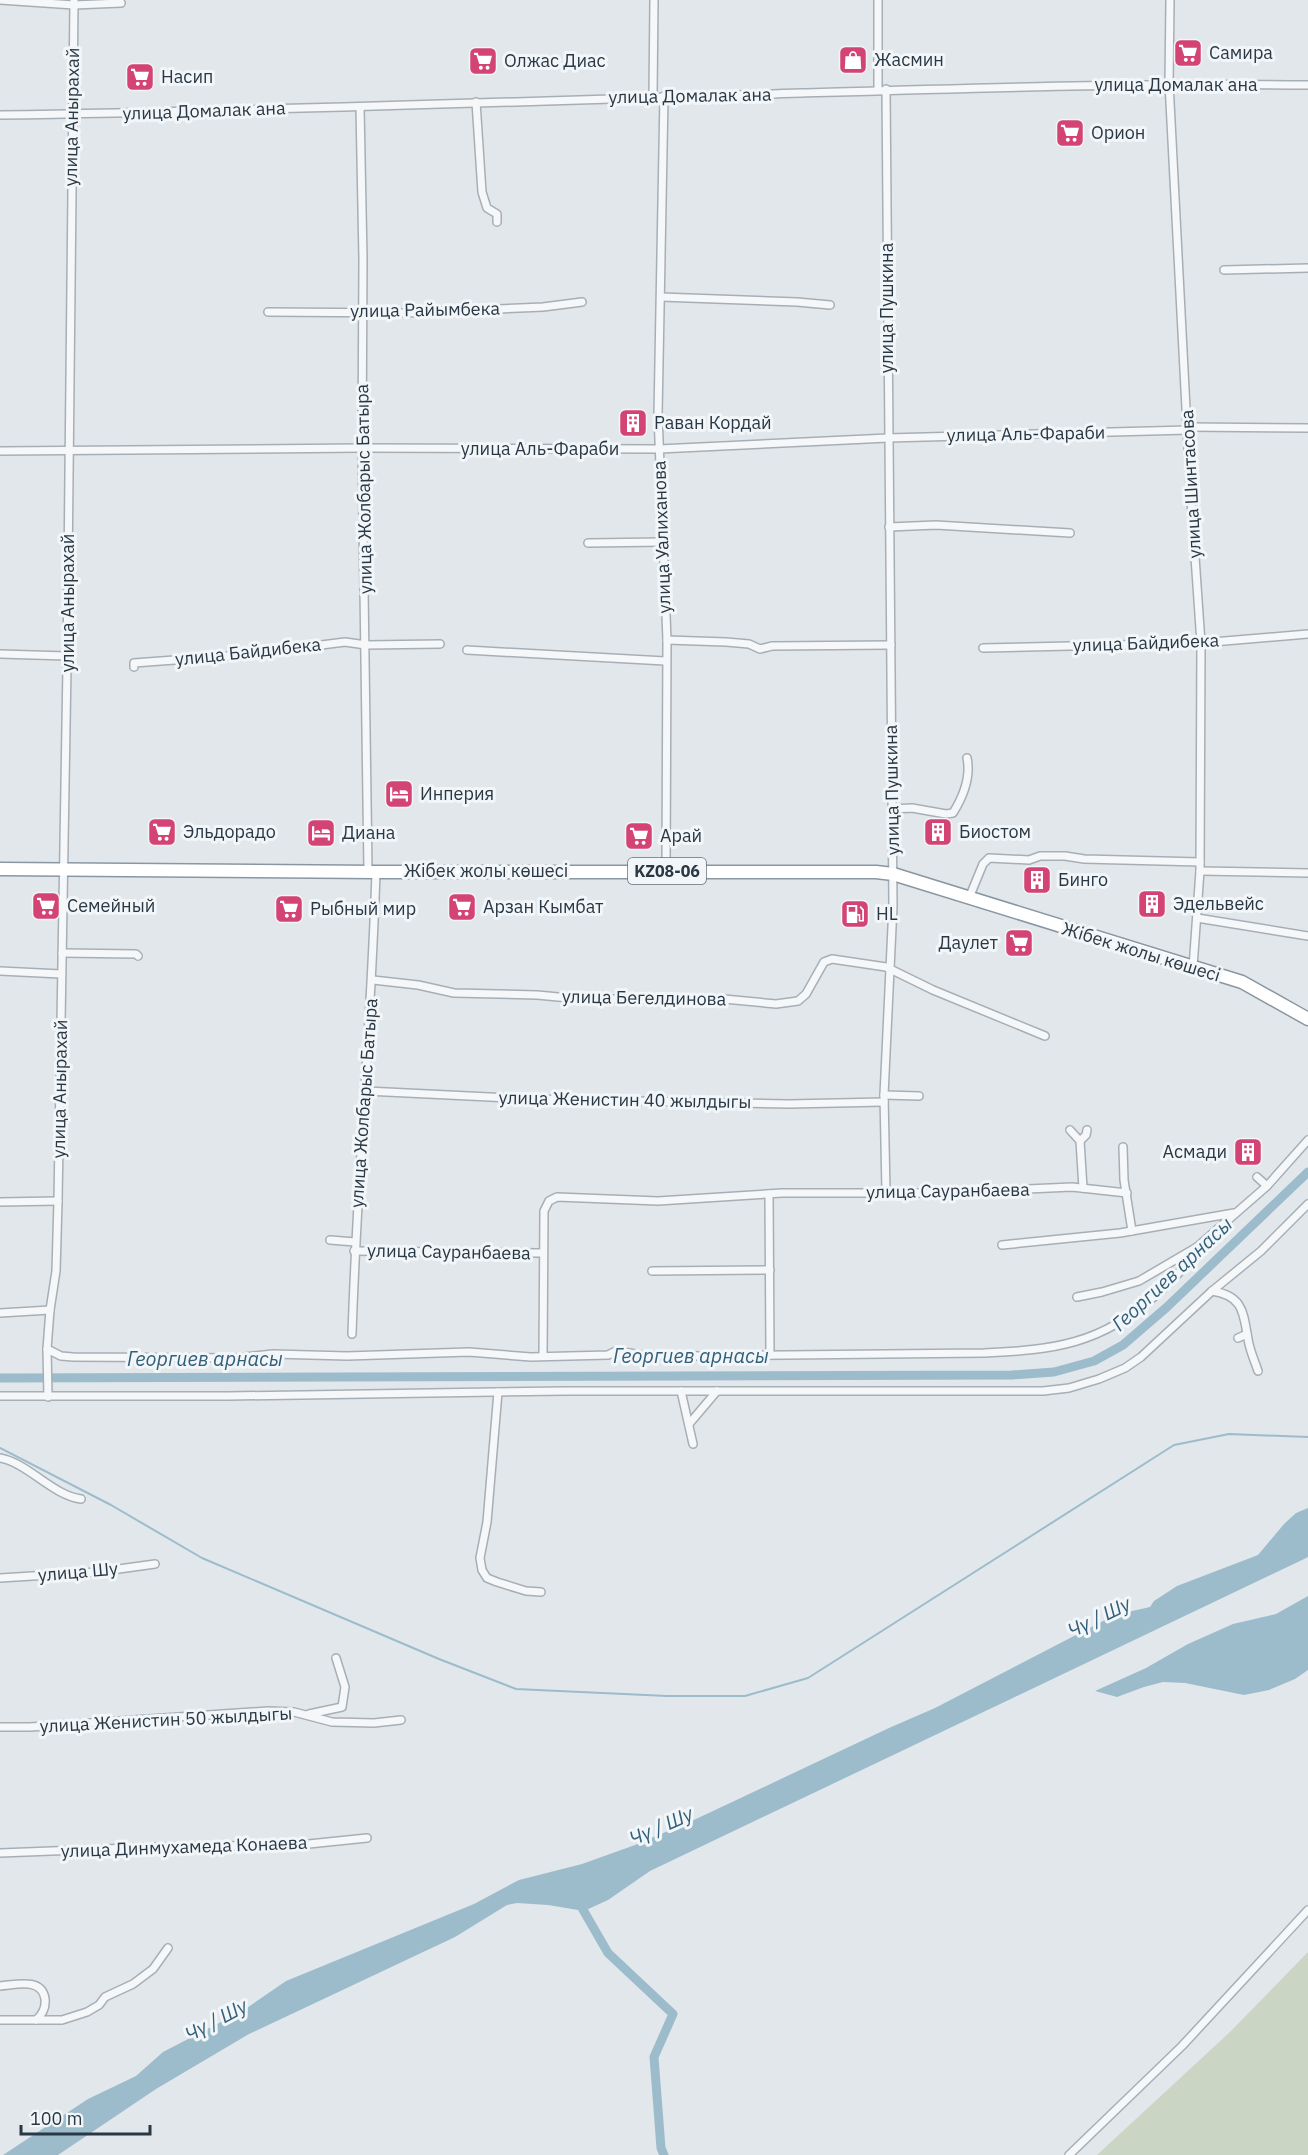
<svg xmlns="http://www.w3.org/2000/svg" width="1308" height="2155" viewBox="0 0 1308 2155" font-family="'IBM Plex Sans',sans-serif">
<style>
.green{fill:#cbd5c3}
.water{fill:#9cbccc}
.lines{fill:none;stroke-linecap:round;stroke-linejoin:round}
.stream{stroke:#9cbccc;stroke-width:2}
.canal{stroke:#9cbccc;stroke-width:9}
.minor-casing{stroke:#a7afb6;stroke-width:10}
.trunk-casing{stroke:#8997a2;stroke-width:15}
.minor{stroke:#f5f7f9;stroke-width:7}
.trunk{stroke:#fff;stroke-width:12}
.labels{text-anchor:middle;stroke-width:6;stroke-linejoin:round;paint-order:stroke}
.shield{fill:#f2f6f8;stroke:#65717a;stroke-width:1.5}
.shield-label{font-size:16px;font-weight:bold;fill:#293844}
.poi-label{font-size:18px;fill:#293844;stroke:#f2f6f8;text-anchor:start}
.street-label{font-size:18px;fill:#293844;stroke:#f2f6f8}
.water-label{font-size:20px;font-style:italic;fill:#325f79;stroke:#f2f6f8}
</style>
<rect width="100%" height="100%" fill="#e2e7eb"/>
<!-- green -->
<polygon class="green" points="1308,1952 1308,2155 1097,2155 1230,2032"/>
<!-- water -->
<g class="water">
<polygon points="1308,1508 1308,1557 1302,1560 650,1871 608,1900 584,1911 548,1905 517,1903 507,1905 455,1937 249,2034 156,2089 58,2155 3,2155 88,2099 136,2076 163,2052 244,2010 286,1981 474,1904 519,1880 582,1864 635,1845 696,1819 889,1728 935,1708 1105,1620 1128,1612 1150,1607 1154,1601 1177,1586 1258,1555 1284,1524 1296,1513"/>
<polygon points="1308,1596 1308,1670 1295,1679 1269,1690 1244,1695 1185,1683 1163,1682 1144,1687 1117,1697 1095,1691 1146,1668 1188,1644 1233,1624 1276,1614"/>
</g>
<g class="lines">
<!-- stream -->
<polyline class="stream" points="0,1448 111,1505 202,1558 439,1659 516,1689 667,1696 745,1696 808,1678 1174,1445 1229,1434 1308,1437"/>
<!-- canal -->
<g class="canal">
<polyline points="0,1378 1012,1375 1054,1372 1094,1361 1123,1345 1167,1307 1308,1172"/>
<polyline points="578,1901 608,1953 673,2014 654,2057 661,2148 664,2155"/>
</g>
<!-- minor casing -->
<g class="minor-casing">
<g id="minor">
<polyline points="0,0 74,5 121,3"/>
<polyline points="878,0 878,90"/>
<polyline points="1170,0 1169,83 1190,485 1201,643 1200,871 1193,967"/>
<polyline points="653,96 654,0"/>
<polyline points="664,96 658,415 667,640 666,871"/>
<polyline points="476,102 482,192 487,208 497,214 497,222"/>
<polyline points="360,107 363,259 362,448 368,871"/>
<path d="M0,115C267,111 535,101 802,93C971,88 1138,83 1308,85"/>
<polyline points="1224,270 1308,268"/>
<polyline points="661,297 797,302 830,305"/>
<polyline points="268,312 404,313 543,307 582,302"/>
<polyline points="1188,427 1308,428"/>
<polyline points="0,451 362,448 659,449 888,438 1188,430"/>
<polyline points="889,527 936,525 1070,533"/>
<polyline points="588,543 663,542"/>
<polyline points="667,640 726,642 749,644 760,649 772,646 891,645"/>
<polyline points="983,648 1201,643 1308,634"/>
<polyline points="467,650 665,661"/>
<polyline points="0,654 67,656"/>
<polyline points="134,667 134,663 242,655 345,642 366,645 440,644"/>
<path d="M892,809L912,808L946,814L953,813C963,797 971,777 967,758"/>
<polyline points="1200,871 1308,873"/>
<polyline points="969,898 983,864 989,858 1029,860 1040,856 1065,856 1084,859 1200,862"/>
<polyline points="1197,918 1308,936"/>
<polyline points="62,953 136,954 138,956"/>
<polyline points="0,971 61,974"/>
<polyline points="373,980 418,985 454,993 537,995 580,999 724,999 776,1004 798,1001 806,994 824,962 832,959 886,967 933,990 1045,1036"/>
<polyline points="366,1091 531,1099 789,1104 884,1102"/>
<polyline points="884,1095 919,1096"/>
<polyline points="1070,1130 1080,1141 1083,1188"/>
<polyline points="1080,1141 1086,1135 1087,1130"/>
<polyline points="1123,1147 1124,1180 1132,1231"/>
<polyline points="1257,1177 1267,1186"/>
<polyline points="886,1192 884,1095 893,906 886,89"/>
<polyline points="769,1194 770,1355"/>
<polyline points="0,1202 58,1201"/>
<polyline points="330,1240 355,1242"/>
<polyline points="1002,1245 1120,1233 1234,1213"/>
<polyline points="354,1251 543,1253"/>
<polyline points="652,1271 770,1270"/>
<path d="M1212,1291C1246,1296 1243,1316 1249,1344C1251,1353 1255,1362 1258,1371"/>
<polyline points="1077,1297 1102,1292 1139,1281 1197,1247 1267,1186 1308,1140"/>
<polyline points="0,1313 50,1310"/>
<path d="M352,1334C357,1180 371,1026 376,872"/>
<polyline points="1238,1338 1247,1334"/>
<path d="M47,1349L61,1356L73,1357L235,1358L273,1354L347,1356L469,1352L531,1357L608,1355L616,1351L642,1355L700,1356L984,1353C1054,1350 1101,1344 1155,1296C1172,1281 1186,1267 1197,1247"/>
<polyline points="543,1356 544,1211 549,1201 557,1197 658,1201 782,1193 940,1193 1072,1187 1127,1193"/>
<polyline points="681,1391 693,1444"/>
<polyline points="498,1392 487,1522 480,1558 482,1570 487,1578 497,1582 526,1591 541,1592"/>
<polyline points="0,1396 229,1396 565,1391 1043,1391 1069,1388 1099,1379 1125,1368 1141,1357 1212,1291 1261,1251 1308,1204"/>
<polyline points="48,1397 47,1349 50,1310 56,1271 58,1201 67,666 74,0"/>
<polyline points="689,1424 717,1391"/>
<path d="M0,1458C28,1463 52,1495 81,1499"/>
<polyline points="0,1578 97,1572 155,1564"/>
<polyline points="309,1714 342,1707 345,1687 336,1658"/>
<polyline points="0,1727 30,1727 268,1711 294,1712 332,1722 374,1723 401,1720"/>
<polyline points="0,1853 155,1847 299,1845 367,1838"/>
<path d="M0,1986C15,1985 42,1977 45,1999C46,2008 43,2014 36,2020"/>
<polyline points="0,2020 62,2020 87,2012 99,2005 105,1997 133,1984 153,1969 168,1948"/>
<polyline points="1069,2155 1182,2046 1308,1910"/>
</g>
</g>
<!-- trunk casing -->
<g class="trunk-casing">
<polyline id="trunk" points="0,869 376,872 876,872 893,874 1242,982 1308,1019"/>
</g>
<!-- minor -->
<use href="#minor" class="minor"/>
<!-- trunk -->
<use href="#trunk" class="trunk"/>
</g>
<!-- icons -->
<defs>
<g id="supermarket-square" transform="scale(1.5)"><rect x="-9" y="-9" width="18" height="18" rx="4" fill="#d34474" stroke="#f2f6f8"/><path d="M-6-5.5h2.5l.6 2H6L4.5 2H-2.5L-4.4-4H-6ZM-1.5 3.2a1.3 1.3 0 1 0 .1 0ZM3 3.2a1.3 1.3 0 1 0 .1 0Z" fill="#fff"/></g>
<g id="shop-square" transform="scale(1.5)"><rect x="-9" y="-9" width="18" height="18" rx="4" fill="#d34474" stroke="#f2f6f8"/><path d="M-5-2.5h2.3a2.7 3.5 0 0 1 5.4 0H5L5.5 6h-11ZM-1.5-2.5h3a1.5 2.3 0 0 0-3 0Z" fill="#fff"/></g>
<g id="building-square" transform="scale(1.5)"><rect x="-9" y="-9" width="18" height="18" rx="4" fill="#d34474" stroke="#f2f6f8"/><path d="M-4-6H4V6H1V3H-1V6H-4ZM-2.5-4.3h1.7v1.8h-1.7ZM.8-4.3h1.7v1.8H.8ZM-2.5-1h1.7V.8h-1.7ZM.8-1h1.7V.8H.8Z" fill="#fff"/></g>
<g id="hotel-square" transform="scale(1.5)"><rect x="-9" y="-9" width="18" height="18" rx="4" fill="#d34474" stroke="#f2f6f8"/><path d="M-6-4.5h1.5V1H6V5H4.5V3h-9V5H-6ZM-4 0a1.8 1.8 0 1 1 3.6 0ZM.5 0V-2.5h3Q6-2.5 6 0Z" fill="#fff"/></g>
<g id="fuel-square" transform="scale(1.5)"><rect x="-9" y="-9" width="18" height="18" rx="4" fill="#d34474" stroke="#f2f6f8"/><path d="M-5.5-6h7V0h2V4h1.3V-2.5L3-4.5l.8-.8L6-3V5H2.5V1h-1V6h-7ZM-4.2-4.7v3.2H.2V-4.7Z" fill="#fff"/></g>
</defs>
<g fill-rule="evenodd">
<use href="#supermarket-square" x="1188" y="53"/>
<use href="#shop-square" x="853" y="60"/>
<use href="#supermarket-square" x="483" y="61"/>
<use href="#supermarket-square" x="140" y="77"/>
<use href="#supermarket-square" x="1070" y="133"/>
<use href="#building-square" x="633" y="423"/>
<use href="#hotel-square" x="399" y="794"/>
<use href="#supermarket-square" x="162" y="832"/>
<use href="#building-square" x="938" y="832"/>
<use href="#hotel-square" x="321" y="833"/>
<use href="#supermarket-square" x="639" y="836"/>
<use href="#building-square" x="1037" y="880"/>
<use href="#building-square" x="1152" y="904"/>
<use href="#supermarket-square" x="46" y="906"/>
<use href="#supermarket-square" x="462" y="907"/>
<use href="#supermarket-square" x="289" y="909"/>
<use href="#fuel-square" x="855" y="914"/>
<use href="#supermarket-square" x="1019" y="943"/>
<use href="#building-square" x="1248" y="1152"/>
</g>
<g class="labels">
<!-- shield labels -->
<rect class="shield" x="628" y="858" width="78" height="26" rx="4.5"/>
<g class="shield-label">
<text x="667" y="877">KZ08-06</text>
</g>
<!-- poi labels -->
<g class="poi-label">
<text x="1209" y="59">Самира</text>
<text x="874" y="66">Жасмин</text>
<text x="504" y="67">Олжас Диас</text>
<text x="161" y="83">Насип</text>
<text x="1091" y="139">Орион</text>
<text x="654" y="429">Раван Кордай</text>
<text x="420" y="800">Инперия</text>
<text x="183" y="838">Эльдорадо</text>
<text x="959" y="838">Биостом</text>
<text x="342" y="839">Диана</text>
<text x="660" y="842">Арай</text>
<text x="1058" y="886">Бинго</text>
<text x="1173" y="910">Эдельвейс</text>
<text x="67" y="912">Семейный</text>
<text x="483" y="913">Арзан Кымбат</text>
<text x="310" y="915">Рыбный мир</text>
<text x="876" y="920">HL</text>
<text x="998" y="949" text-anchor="end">Даулет</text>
<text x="1227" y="1158" text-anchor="end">Асмади</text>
</g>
<!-- street labels -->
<g class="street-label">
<text x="1176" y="91">улица Домалак ана</text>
<text transform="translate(690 96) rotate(-1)" y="6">улица Домалак ана</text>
<text transform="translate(204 111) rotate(-2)" y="6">улица Домалак ана</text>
<text transform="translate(72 117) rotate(-89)" y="6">улица Анырахай</text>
<text transform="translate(887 308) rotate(-90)" y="6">улица Пушкина</text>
<text transform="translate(425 310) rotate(-1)" y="6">улица Райымбека</text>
<text transform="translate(1026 434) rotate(-1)" y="6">улица Аль-Фараби</text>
<text x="540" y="455">улица Аль-Фараби</text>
<text transform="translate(1191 484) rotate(-93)" y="6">улица Шинтасова</text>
<text transform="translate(364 489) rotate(-91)" y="6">улица Жолбарыс Батыра</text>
<text transform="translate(662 537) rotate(-92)" y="6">улица Уалиханова</text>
<text transform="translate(68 603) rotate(-90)" y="6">улица Анырахай</text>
<text transform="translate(1146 643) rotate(-2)" y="6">улица Байдибека</text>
<text transform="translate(248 652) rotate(-6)" y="6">улица Байдибека</text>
<text transform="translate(892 790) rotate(-91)" y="6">улица Пушкина</text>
<text x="486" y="877">Жібек жолы көшесі</text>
<text transform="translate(1141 952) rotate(17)" y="6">Жібек жолы көшесі</text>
<text transform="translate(644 998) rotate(1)" y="6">улица Бегелдинова</text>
<text transform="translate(60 1089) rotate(-89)" y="6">улица Анырахай</text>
<text transform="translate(625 1100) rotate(1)" y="6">улица Женистин 40 жылдыгы</text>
<text transform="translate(364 1103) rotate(-86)" y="6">улица Жолбарыс Батыра</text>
<text transform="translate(948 1191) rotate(-1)" y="6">улица Сауранбаева</text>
<text transform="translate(449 1252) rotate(1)" y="6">улица Сауранбаева</text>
<text transform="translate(78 1572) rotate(-5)" y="6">улица Шу</text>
<text transform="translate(166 1720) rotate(-3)" y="6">улица Женистин 50 жылдыгы</text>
<text transform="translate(184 1847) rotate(-2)" y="6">улица Динмухамеда Конаева</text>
</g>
<!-- water labels -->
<g class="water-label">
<text transform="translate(1172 1274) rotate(-43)" y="7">Георгиев арнасы</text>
<text x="691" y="1363">Георгиев арнасы</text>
<text x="205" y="1366">Георгиев арнасы</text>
<text transform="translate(1099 1617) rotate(-26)" y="7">Чү / Шу</text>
<text transform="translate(661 1826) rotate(-24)" y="7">Чү / Шу</text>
<text transform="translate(216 2020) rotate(-28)" y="7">Чү / Шу</text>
</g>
</g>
<!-- scale -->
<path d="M21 2125v9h129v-9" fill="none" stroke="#293844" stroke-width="3"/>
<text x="30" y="2125" font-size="18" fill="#293844" stroke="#f2f6f8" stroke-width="4.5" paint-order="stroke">100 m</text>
</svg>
